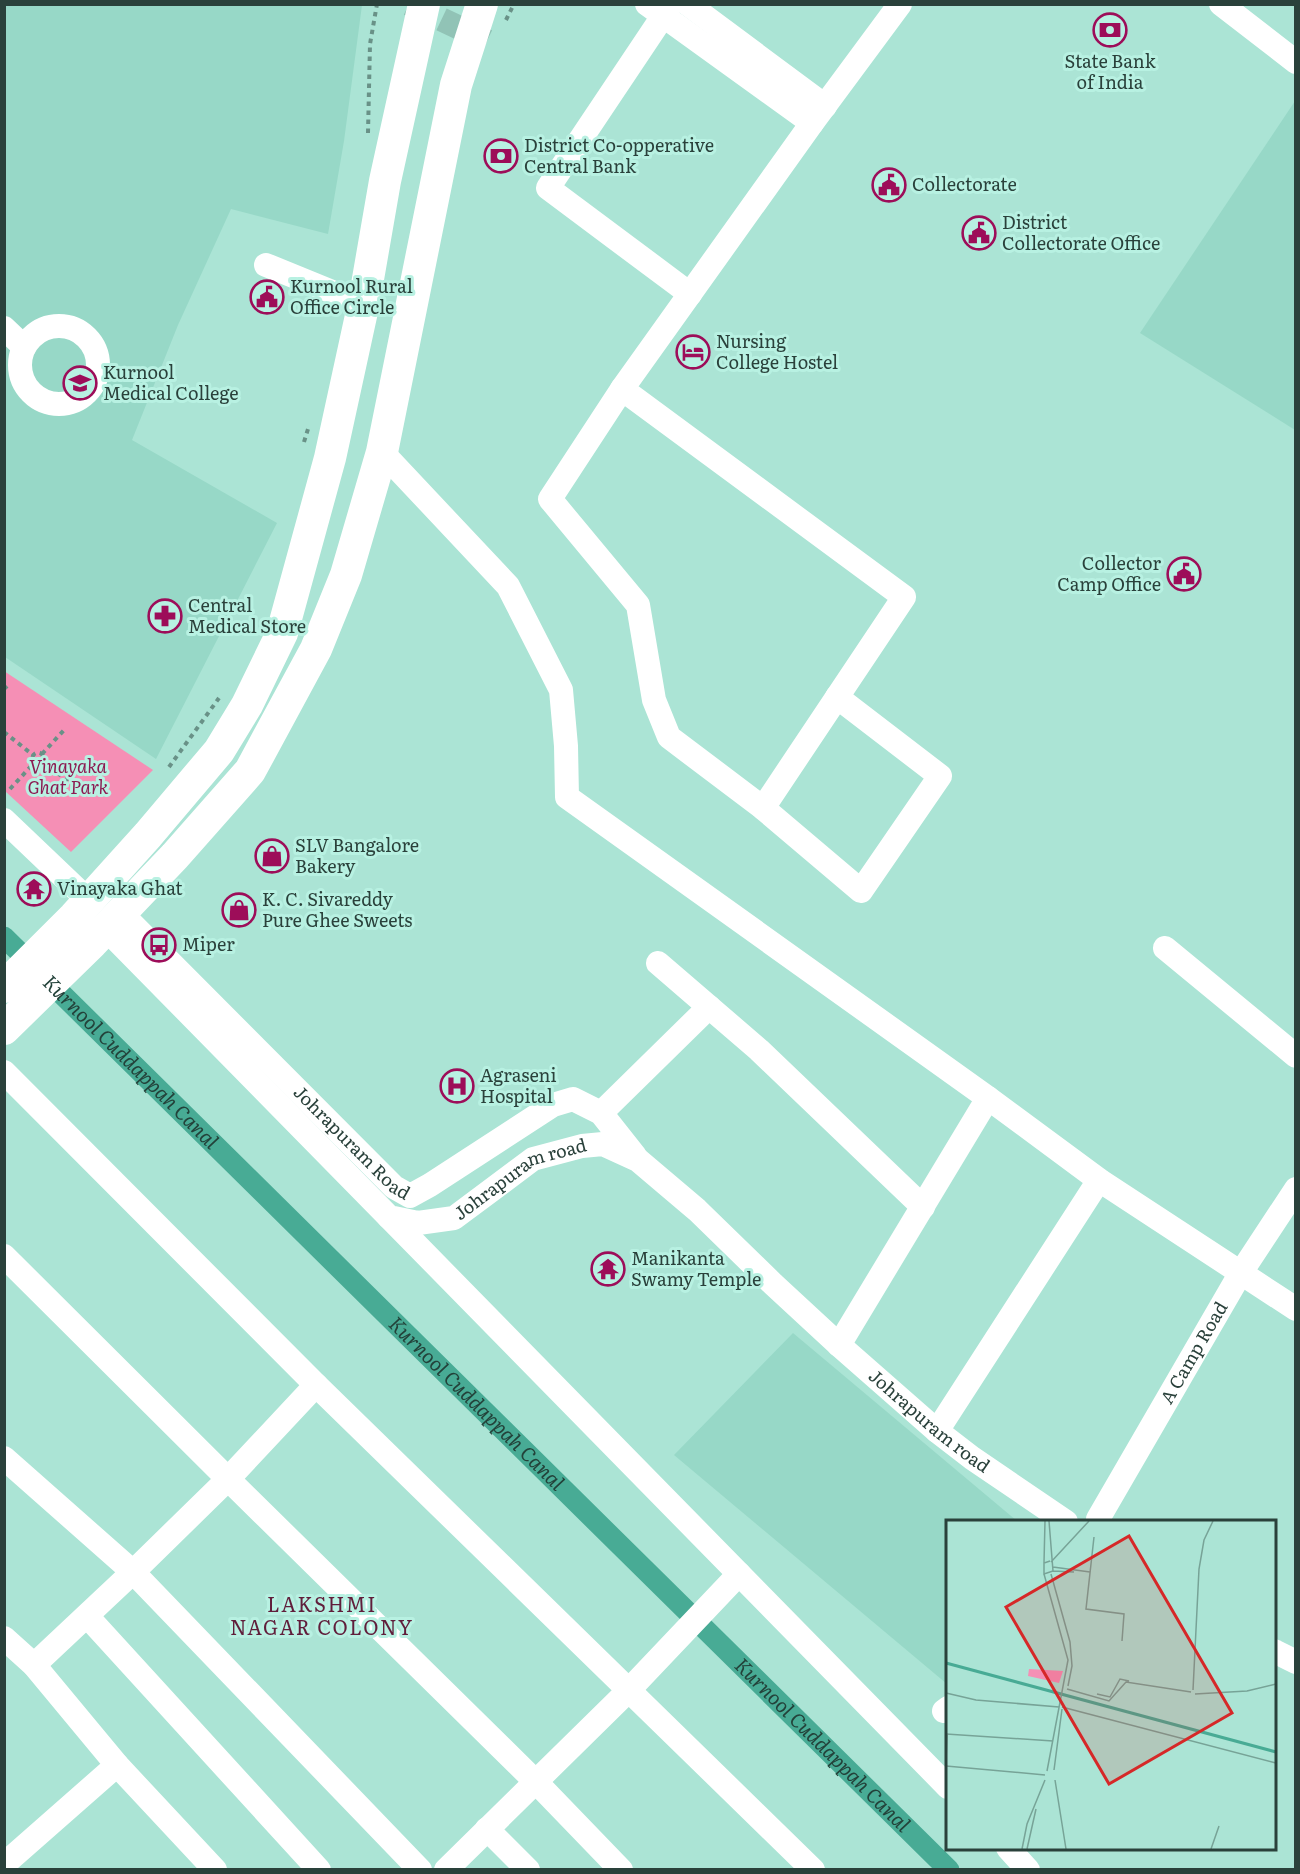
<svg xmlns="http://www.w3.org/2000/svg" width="1300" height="1874" viewBox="0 0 1300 1874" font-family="Literata,serif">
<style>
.built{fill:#97d8c7}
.green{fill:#f58fb5}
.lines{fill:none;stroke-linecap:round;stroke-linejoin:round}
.canal{stroke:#48ab95;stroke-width:21}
.minor-tunnel{stroke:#91c3b6;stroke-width:24;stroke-dasharray:24 12;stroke-linecap:butt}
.path{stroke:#699187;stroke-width:4;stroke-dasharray:4.5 4.5;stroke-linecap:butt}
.minor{stroke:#fff;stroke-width:24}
.major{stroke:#fff;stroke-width:32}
.labels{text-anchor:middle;stroke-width:6;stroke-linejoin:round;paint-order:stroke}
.poi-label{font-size:18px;fill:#2a413b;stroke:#b8f1e2;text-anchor:start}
.park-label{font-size:18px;font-style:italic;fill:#8c1a51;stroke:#b8f1e2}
.street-label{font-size:18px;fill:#2a413b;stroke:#b8f1e2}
.water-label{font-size:20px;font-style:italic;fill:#23423a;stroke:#b8f1e2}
.neighbourhood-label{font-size:20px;letter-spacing:1.5px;fill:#601e3b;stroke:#b8f1e2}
.inset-river{fill:none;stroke:#48ab95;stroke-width:3}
.inset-road{fill:none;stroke:#77a397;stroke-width:1.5}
.view{fill:#d62828;fill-opacity:0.15;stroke:#d62828;stroke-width:3}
.inset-edge{fill:none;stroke:#2a413b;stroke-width:3}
</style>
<rect width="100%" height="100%" fill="#abe4d5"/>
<!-- built -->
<g class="built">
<polygon points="4,5 362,5 344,141 328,234 231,209 178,325 132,440 277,523 156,759 5,657"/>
<polygon points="1295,101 1295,430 1140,333"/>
<polygon points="793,1333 1017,1521 948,1522 947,1684 674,1455"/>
</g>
<!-- green -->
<polygon class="green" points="4,671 153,770 71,852 5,791"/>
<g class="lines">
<!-- canal -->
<path class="canal" id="s1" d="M4,937L949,1870"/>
<!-- minor-tunnel -->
<polyline class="minor-tunnel" points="409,4 487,41"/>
<!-- path -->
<g class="path">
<polyline points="506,20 514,4"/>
<polyline points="368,133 370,44 377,4"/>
<polyline points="304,442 308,429"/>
<polyline points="4,689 7,686"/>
<polyline points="4,732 33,755"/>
<circle cx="38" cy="758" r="5.5"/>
<polyline points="42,754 64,730"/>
<polyline points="43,762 84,793"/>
<polyline points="169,767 219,698"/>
<polyline points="10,789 34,763"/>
</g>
<!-- minor -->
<g class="minor">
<polyline points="647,4 812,123"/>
<polyline points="671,4 548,188 690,294"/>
<polyline points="688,4 825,106"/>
<polyline points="1221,4 1296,62"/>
<polyline points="266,265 352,300 364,302"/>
<circle cx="59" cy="365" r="39"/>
<polyline points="4,328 24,347"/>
<polyline points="622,389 550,499 638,605 654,700 669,737 763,808 861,891 940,776 837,697"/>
<polyline points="382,452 508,586 561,690 566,746 567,797 988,1098 1099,1180 1296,1309"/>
<polyline points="763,808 904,597 622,389 812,123 900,4"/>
<polyline points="4,820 88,900"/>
<path id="s2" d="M121,913L394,1187L410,1196L430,1185L553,1105L573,1099L601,1113L635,1156"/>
<path id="s3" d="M106,929L389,1217L418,1223L454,1218L533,1159L582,1146L603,1144L638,1160L697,1210L773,1284L839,1345L937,1431L972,1458L1066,1522"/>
<polyline points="1165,948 1296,1056"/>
<polyline points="658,963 759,1050 923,1207"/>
<polyline points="4,1072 316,1385 813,1870"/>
<polyline points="601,1113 709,1007"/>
<polyline points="389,1217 948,1787"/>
<polyline points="4,1256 228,1479 536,1782 621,1870"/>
<polyline points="839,1345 988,1098"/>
<polyline points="937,1431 1099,1180"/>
<polyline points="4,1458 133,1572 420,1870"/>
<path id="s4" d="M1098,1519L1240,1274L1296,1189"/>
<polyline points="87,1616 319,1870"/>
<polyline points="4,1638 34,1665 117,1765 215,1870"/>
<polyline points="1274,1651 1296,1662"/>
<polyline points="34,1665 133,1572 228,1479 316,1385"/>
<polyline points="944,1711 948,1708"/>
<polyline points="487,1829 528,1870"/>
<polyline points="1008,1848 1028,1870"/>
<polyline points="9,1860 117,1765"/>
<polyline points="446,1870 628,1691 739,1574"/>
</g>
<!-- major -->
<g class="major">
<polyline points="4,987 74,917 148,835 219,751 247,705 282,633 330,458 364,302 385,181 424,4"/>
<polyline points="4,1029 92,943 175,856 250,771 316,649 346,575 382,452 456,85 482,4"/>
</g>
</g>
<!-- icons -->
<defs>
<g id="bank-ring" transform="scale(1.725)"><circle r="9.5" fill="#b8f1e2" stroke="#9d0d59" stroke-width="1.5"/><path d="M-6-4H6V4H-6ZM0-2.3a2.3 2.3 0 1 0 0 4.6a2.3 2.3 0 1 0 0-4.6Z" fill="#9d0d59"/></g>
<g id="civic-ring" transform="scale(1.725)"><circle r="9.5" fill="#b8f1e2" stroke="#9d0d59" stroke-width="1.5"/><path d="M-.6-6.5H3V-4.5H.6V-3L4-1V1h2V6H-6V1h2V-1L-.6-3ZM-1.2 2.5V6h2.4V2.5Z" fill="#9d0d59"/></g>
<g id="hotel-ring" transform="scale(1.725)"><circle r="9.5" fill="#b8f1e2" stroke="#9d0d59" stroke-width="1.5"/><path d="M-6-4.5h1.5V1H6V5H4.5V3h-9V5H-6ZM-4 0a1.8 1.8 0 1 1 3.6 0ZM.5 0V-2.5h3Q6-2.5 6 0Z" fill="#9d0d59"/></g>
<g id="university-ring" transform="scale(1.725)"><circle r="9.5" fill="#b8f1e2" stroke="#9d0d59" stroke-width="1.5"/><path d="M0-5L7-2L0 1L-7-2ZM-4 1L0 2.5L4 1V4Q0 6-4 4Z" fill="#9d0d59"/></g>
<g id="pharmacy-ring" transform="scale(1.725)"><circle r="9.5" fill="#b8f1e2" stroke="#9d0d59" stroke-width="1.5"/><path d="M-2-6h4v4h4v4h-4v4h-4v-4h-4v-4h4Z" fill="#9d0d59"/></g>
<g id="shop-ring" transform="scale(1.725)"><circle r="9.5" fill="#b8f1e2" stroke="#9d0d59" stroke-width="1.5"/><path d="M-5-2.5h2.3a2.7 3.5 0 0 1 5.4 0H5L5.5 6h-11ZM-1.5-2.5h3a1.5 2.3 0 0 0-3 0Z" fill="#9d0d59"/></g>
<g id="temple-ring" transform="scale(1.725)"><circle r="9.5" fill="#b8f1e2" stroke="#9d0d59" stroke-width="1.5"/><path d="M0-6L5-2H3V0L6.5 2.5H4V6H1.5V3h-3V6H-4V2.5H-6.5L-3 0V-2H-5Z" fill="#9d0d59"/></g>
<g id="bus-ring" transform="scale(1.725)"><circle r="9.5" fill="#b8f1e2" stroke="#9d0d59" stroke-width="1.5"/><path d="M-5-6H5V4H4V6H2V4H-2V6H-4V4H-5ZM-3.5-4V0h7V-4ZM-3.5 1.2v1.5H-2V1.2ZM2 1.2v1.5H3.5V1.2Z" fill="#9d0d59"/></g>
<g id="hospital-ring" transform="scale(1.725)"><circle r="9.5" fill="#b8f1e2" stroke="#9d0d59" stroke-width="1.5"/><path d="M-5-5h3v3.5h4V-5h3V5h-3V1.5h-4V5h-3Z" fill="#9d0d59"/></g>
</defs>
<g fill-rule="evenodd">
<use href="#bank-ring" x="1110" y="30"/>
<use href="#bank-ring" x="501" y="156"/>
<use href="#civic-ring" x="889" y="185"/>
<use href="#civic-ring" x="979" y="233"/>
<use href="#civic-ring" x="267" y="297"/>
<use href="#hotel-ring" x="693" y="352"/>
<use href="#university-ring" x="80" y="383"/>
<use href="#civic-ring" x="1184" y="574"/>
<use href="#pharmacy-ring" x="165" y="616"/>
<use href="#shop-ring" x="272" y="856"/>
<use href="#temple-ring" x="34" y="889"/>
<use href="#shop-ring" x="239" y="910"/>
<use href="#bus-ring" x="159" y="945"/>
<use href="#hospital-ring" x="457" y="1086"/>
<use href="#temple-ring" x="608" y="1269"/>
</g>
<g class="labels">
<!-- poi labels -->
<g class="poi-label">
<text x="1110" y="68" text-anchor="middle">State Bank<tspan x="1110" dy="21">of India</tspan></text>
<text x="524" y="152">District Co-opperative<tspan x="524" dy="21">Central Bank</tspan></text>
<text x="912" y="191">Collectorate</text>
<text x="1002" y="229">District<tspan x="1002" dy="21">Collectorate Office</tspan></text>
<text x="290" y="293">Kurnool Rural<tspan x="290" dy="21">Office Circle</tspan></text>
<text x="716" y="348">Nursing<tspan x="716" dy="21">College Hostel</tspan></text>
<text x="103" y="379">Kurnool<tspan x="103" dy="21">Medical College</tspan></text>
<text x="1161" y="570" text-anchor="end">Collector<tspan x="1161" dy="21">Camp Office</tspan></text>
<text x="188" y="612">Central<tspan x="188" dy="21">Medical Store</tspan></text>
<text x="295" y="852">SLV Bangalore<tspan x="295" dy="21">Bakery</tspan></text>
<text x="57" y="895">Vinayaka Ghat</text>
<text x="262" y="906">K. C. Sivareddy<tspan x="262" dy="21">Pure Ghee Sweets</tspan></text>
<text x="182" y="951">Miper</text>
<text x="480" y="1082">Agraseni<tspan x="480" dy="21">Hospital</tspan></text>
<text x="631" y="1265">Manikanta<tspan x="631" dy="21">Swamy Temple</tspan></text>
</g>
<!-- park labels -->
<g class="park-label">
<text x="68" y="773">Vinayaka<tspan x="68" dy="21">Ghat Park</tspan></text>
</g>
<!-- street labels -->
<g class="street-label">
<text dy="6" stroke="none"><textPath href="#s2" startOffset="326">Johrapuram Road</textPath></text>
<text dy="6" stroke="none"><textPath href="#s3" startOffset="548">Johrapuram road</textPath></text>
<text dy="6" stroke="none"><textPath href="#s4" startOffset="192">A Camp Road</textPath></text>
<text dy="6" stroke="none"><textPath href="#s3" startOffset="1070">Johrapuram road</textPath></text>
</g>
<!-- water labels -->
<g class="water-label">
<text dy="7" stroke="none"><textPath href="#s1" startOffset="178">Kurnool Cuddappah Canal</textPath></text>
<text dy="7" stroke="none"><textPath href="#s1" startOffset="664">Kurnool Cuddappah Canal</textPath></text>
<text dy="7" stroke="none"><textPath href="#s1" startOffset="1150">Kurnool Cuddappah Canal</textPath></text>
</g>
<!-- neighbourhood labels -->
<g class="neighbourhood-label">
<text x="322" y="1612">LAKSHMI<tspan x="322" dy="23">NAGAR COLONY</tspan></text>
</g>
</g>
<!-- overview -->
<g transform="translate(946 1520)">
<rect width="330" height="330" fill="#abe4d5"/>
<path d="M83,149L117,151L113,163L82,156Z" fill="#f58fb5"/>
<path class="inset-river" d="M0,143L330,232"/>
<path class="inset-road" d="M103,1L107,51L98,54V43L104,41M148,17L140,89L178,94L176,121M105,42L143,1M98,43L99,1M107,47L144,52M107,51L128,52M98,54L122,140L101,251M105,54L124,122L126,146L122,166M121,169L163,181L180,162L245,172M247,170L253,49L258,20L267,1M0,173L30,180L113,187M151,174L164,177L174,159L183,161M249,174L301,171L330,164M116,187L330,243M0,214L107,221M0,242L1,214M0,246L99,255M108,250L116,189M109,260L120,329M76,329L81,304L99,260M81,329L90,289M265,329L273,306"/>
<path class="view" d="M183,16L286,193L163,264L60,87Z"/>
<rect width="330" height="330" class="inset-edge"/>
</g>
<!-- border -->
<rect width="1300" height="1874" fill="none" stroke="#2a413b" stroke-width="12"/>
</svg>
